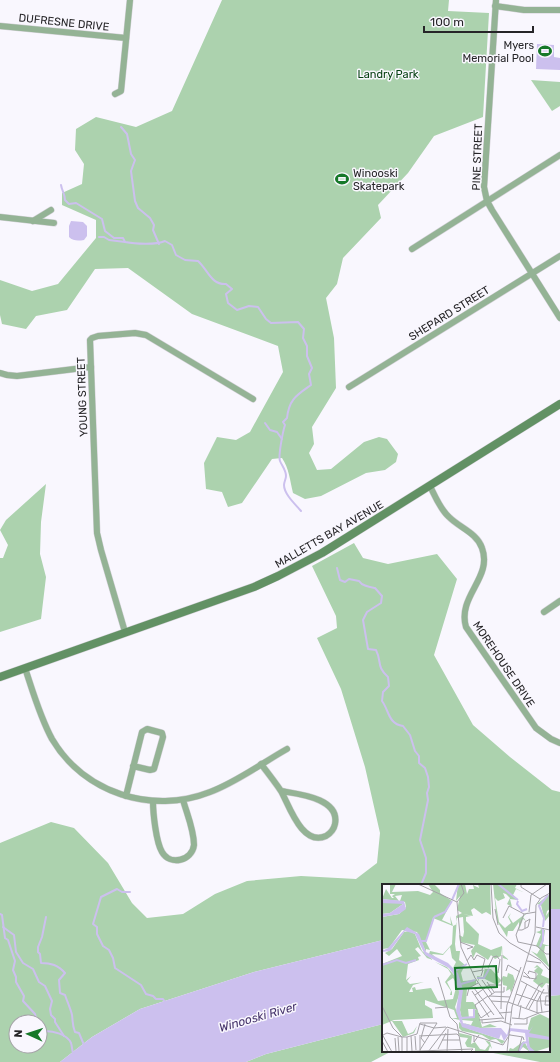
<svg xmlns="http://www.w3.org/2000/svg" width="560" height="1062" viewBox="0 0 560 1062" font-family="Rubik,sans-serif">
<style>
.green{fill:#acd2ae;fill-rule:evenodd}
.water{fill:#ccc0ee}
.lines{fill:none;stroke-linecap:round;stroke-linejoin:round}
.stream{stroke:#ccc0ee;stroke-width:2}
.street-casing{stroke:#d3d1d7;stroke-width:7}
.secondary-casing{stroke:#d3d1d7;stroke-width:9}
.street{stroke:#94b395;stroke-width:6}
.secondary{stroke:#629164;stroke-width:8}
.labels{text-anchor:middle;stroke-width:3;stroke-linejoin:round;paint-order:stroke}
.street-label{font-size:11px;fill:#262528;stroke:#f9f7fe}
.poi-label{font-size:11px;fill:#262528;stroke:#f9f7fe;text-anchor:end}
.park-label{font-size:11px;fill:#074112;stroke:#f9f7fe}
.water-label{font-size:12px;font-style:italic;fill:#45336b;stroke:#f9f7fe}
.inset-river{fill:none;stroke:#ccc0ee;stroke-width:2}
.inset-road{fill:none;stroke:#a5a3a8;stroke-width:1}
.view{fill:#167829;fill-opacity:0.15;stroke:#167829;stroke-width:2}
.inset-edge{fill:none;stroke:#262528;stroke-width:2}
</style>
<rect width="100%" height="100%" fill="#f9f7fe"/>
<!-- green -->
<g class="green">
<path d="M222,0H449L448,11L489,13L483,117L434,136L408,173L378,205L381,218L343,258L337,284L326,298L334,338L336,388L312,427L314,444L309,453L317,470L331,469L364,442L379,437L387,439L398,454L396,462L385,470L366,473L321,496L305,499L293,493C290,481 289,468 282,458L272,459L242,503L228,507L222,492L206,489L204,463L217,437L236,440L250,432L283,372L278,346L192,314L128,268L95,269L67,310L36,316L26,329L2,324L0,315V280L32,291L58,284L96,238V220L62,205V193L82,184L84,164L75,150L76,129L96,117L136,127L172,111Z"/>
<polygon points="531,80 560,82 560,106 552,111"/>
<polygon points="46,484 41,522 40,554 46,577 41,619 0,632 0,558 3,558 8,545 0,530 6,520"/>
<path d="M354,543L363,558L388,564L437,554L457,579L434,655L473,725L510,757L552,790L560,792V909H549V885H383V940L254,972L140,1009L92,1037L60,1062H0V843L51,822L74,828L108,863L132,903L147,918L183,914L215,894L247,881L301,876L356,879L377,863L380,833L365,767L341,689L317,638L337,628L336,616L312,566ZM16,1022H40V1046H16Z"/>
<polygon points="560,995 560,1062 540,1062 483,1051 549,1051 549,996"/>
<polygon points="383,1024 383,1051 392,1051 371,1062 246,1062 266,1054"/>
</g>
<!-- water -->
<g class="water">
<polygon points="537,44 554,45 554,57 560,58 560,70 536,69"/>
<path d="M71,221L83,222L87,226V236L84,240C78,241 73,241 69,237V226Z"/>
<polygon points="549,909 560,909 560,995 549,996"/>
<polygon points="383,940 383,1024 266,1054 246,1062 60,1062 92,1037 140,1009 254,972"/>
</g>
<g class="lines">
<!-- stream -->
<g class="stream">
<polyline points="121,127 127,134 131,154 135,160 131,171 135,201 138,208 150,218 154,225 153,230 159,244"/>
<path d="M61,185C62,191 65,194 65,200L69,204L76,203L102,219L105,231L114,238H123L125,242C135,244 156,245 165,241L172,245L176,255L185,260L198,261C208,270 211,285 226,284L232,289L226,294L228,303L237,310L249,306L258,307L266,319L271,323L298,322L304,329L303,338L307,346V356L312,368L309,374L311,385C297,395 289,399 287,418L283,422L285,425C283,431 278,456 280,461C282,466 286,470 286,476C286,479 284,482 284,485C284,494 295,504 301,511"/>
<polyline points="99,237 104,237 109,240 125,242"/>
<polyline points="265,423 270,430 277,432 282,439"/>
<path d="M337,568L340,580L345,582L349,579L359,581C362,586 369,587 375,588L382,596L381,603L367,612L363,620L368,649L376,650C382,662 376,666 388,677L389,686L383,692L382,701C389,710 388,724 403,726L410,735L415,751L419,756V763L425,768L428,777L429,787L427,793L428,800L420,840L426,858V873L421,885"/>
<polyline points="130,892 122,892 117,889 101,897 93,924 97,927 97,934 103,946 109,950 113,958 115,968 141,985 146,994 153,996 156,999 163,999 165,1002"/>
<polyline points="0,914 2,915 5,938 8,940 15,961 13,970 16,977 16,982 24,996 23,1001 35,1014 37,1022"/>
<path d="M46,917L42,937L38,947V952L40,954L41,963C51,963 58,965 65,973L59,980L60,993L65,995C67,1001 71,1010 72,1015C73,1022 72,1024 75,1032L79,1033L84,1045"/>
<polyline points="3,927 14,935 16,952 23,963 33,969 39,982 45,986 52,1001 50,1009 51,1015 55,1019 55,1022 64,1036"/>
<path d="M40,1026L45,1031C53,1031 67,1034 71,1043C72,1046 72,1050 73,1053"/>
</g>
<!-- street casing -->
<g class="street-casing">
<g id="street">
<polyline points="496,0 484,187 487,201 492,210 560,318"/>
<polyline points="495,6 524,10 560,10"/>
<polyline points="0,26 126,38"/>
<polyline points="115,94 121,91 130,0"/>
<polyline points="0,217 54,223"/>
<polyline points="33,221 51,210"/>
<polyline points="412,249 560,155"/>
<polyline points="0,373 7,375 17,376 91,367"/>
<polyline points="349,387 560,256"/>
<path d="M430,486C435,496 440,509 449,517C460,528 477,533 482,548C493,578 457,596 466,627L536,728L551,739L560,743"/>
<polyline points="544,612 560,601"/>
<polyline points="125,632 101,550 97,533 90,340 92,338 98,336 135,333 146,335 253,399"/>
<path d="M25,668C33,692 40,717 52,739C84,793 152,815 210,792C237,782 262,763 287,749"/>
<path d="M261,764C268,773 275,782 281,791C289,805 302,847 326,836C331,833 334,829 335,824C340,798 298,794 281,791"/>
<polyline points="126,796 142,732 147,729 162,733 163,737 154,769 150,770 133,766"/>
<path d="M153,801C153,813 156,842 162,852C170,866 192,861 194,845C194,830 187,814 183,800"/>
</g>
</g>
<!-- secondary casing -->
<g class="secondary-casing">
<polyline id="secondary" points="0,677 254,587 278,576 322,553 560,404"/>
</g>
<!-- street -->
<use href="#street" class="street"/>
<!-- secondary -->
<use href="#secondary" class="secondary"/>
</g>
<!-- icons -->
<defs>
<g id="stadium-bare" transform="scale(1.08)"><path d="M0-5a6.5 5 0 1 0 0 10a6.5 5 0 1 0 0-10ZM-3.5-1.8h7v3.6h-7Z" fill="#167829" stroke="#f9f7fe" stroke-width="2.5" paint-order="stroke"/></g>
</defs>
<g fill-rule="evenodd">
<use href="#stadium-bare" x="545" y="51"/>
<use href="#stadium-bare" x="342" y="179"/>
</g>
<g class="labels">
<!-- street labels -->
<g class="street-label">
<text transform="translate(64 22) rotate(6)" y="4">DUFRESNE DRIVE</text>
<text transform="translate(477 157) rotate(-88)" y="4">PINE STREET</text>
<text transform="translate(449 313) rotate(-32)" y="4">SHEPARD STREET</text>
<text transform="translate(82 397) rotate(-92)" y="4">YOUNG STREET</text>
<text transform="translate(329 534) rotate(-30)" y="4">MALLETTS BAY AVENUE</text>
<text transform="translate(504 664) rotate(56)" y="4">MOREHOUSE DRIVE</text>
</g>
<!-- poi labels -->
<g class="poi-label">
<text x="534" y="49">Myers<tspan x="534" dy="13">Memorial Pool</tspan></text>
<text x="353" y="177" text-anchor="start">Winooski<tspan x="353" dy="13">Skatepark</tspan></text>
</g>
<!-- park labels -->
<g class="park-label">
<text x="388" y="78">Landry Park</text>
</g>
<!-- water labels -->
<g class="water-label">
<text transform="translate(258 1017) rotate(-16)" y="4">Winooski River</text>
</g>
</g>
<!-- overview -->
<g transform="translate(382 884)">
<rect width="168" height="168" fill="#f9f7fe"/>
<path d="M8,0H14L10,8L36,7L48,11L51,8L46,0H52L58,6V9L70,17L60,36L69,40L68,32L71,42L75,40L74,32L80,29L75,26L78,12L74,17L76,0H83L85,10L87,5H92L91,1L97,4L96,0H108L109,31L104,28L100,30L92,24L89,26L91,32L81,30L89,32L84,33V37L97,50L96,60L109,66L120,62L121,71L127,76L121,74L120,64L119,72L113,75L109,71L106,76L94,68L91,74L89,67L93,61L78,58L77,51L81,53L82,48L81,33L75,34L73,60L74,67H78L77,76L83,81L79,89L81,97L94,96V100L85,105L84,118H91L94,122V125H86L87,134L92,133V125L96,126L95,123L100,143L108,140L115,143L98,144L88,142L81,139L89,141L91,137L80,136L96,135L80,136L78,126L80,104L71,84L74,78L70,74L68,63L61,71L50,70L54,74L47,70L48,67L61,70L70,60L71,42L51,34L44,58L48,66L44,65V68L35,48L20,46L7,64L1,65L0,33L17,30L24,23L23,18L18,17L20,11L13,12L17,17L0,15L4,5L10,14H12L10,12L13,10H8ZM111,0H135L133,4L143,9L134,5L131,11L136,16L128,15L130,23L125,20L128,14L124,10L121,9L123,14L116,17L113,14L117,38L123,44L129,39L126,33L129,29L127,33L131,39L146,28L141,33L144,37L141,35L137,46V38L131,47H126L125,53L115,37ZM168,10V25L165,27L164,32L168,26V31L163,37L159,21L155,20ZM0,19H21V20L8,29L0,30ZM159,45L163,46L161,60L168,62H163L162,68L168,84L149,67L155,70L158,65L154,62L159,50L154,48L158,47ZM27,47L33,50L40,67L51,76L45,74L36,63L33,65L39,72L36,73L37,76L26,80L24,96L29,92L25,97L28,100L42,98L31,101L27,108H31L30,104L33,103L34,106L49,104L56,117L71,115L75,100L71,94L65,98L70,108V111H68L69,107L63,98L69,90L66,85L53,78L65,83L72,91L77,102V111L73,123L78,136L69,134H75L72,126L43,116V121L50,125L51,134L12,136L0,141V80L20,72L15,65L7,72L3,69L10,65L22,48ZM104,79L103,85H109L119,96L121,92L125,93L126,89L131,91L133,97L129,109L128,105L124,107L125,102L121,101L120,96L115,101L103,95H97V98L95,92L101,93ZM155,81L161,86L159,91L168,95V100L164,99L160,104L151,97L156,90L152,87L156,83L152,84ZM158,130L168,135V163L152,168L147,164L146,144L149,134ZM10,137H20L26,150L31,148L35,142L32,149L21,153ZM77,138L87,145L123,157L120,160L114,155L108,156L100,151L80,147L77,144ZM77,149L90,152L89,160L93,158L98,165L103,166L107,161L103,156L108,158L110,165L108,162L106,168H93V164L85,163L83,159L86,154L78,153ZM142,157L148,168L141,163L136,168H126L128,164L131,165Z" fill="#acd2ae"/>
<path d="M0,15L22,17L24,25L17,30L0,33V30L8,29L21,20L0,19ZM25,43L37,50L44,68L66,79L76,89L81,106L78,126L81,139L98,144H119L125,151L127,144L148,146L151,142L147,149L168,153V156L146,153L148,163L154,168H148L145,163L143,149L129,147L122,157L119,150L117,155L80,143L74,127L77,108L72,91L67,84L43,71L33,50L23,47L8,67L0,68V64L2,66L6,64Z" fill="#ccc0ee"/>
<path class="inset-river" d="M116,0L136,16M70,16L77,0M136,17L135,20L140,27L145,25M52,33L63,28L70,17M161,43L162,34L157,22L166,11M39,57H44L52,33M158,63L161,56V45M0,81L15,76L24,79L34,76M73,87L85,80M95,94H102L107,85M79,100L93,96M79,134L92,133V125M137,167L141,159L145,158"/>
<path class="inset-road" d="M36,0L75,18M79,0L82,9L75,18L79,63L93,94L122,135M109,0L111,34L117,49L128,59L158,76L168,87M139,0V3L158,15M113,25L116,41M147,28L149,11L165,0M142,30L134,51L136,58L155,62L164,70H168M142,30L154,28M121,34L127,22L142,30M154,43L168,46M136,46H140L146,43L148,35L143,38V44M78,58L91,63L85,65M85,77L89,71L92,76L95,71L103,75L100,86M145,77L159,79M106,84L111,73L115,72L117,75M124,87L126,81L138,88M90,88L101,86L99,92M116,89L118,75M146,90L147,87L154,89V95L147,94M141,92L148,94L142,88M56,93L68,133L75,140L80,168M100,96L110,110M139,97L161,109H167M105,98L112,108M166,101L168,127M92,104L112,131M90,107L107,133M134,110L155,117H168M93,111L107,101H119M85,112L87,104L96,99M107,112L128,113M158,112L160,128M106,113L113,108H122V103M109,117L126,118L156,129M136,121L145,100M167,121H163L164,112H167M0,122L11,144L20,153M53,124L65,123M144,124L157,101L161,99M119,125L120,71M147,125L157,107M95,126L93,121L106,112M96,129L99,134L109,127M117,129L130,128M155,129V118L162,105M156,129L168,127M130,134L142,135L157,129M137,134L139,121M97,136L121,134M100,136V139L119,137L130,141M123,139L125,121L139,83M38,140L52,144L64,143M132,140H145V134M0,150L10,168M1,151L5,149L20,153M128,151L141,153L142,156M29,152L30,167M33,152L34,166M37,152L75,150L77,152M92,152V158L97,151M16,153L17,167M20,153H25V168M20,153V168M25,153L35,150L38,139H55L38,166M38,153V168M13,154L14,167M60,156H78M0,157L6,168M43,159L39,154L43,140M56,165L64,149M10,168L91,165L88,168M46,168L65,143L121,161L128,150M65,168L66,145M125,168L130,123L153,49L154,21L159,14L168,9M136,168L140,153"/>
<path class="view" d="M114,82L115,103L74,105L73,84Z"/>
<rect width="168" height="168" class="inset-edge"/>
</g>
<!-- north arrow -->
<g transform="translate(28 1034) rotate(273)"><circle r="19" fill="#f9f7fe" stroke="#a5a3a8"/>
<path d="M0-3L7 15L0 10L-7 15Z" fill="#167829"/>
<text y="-6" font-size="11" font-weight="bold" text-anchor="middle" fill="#262528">N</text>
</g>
<!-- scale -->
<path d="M424 26v6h109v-6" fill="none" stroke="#262528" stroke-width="2"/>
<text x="430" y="26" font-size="12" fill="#262528" stroke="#f9f7fe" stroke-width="3" paint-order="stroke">100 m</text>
</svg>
